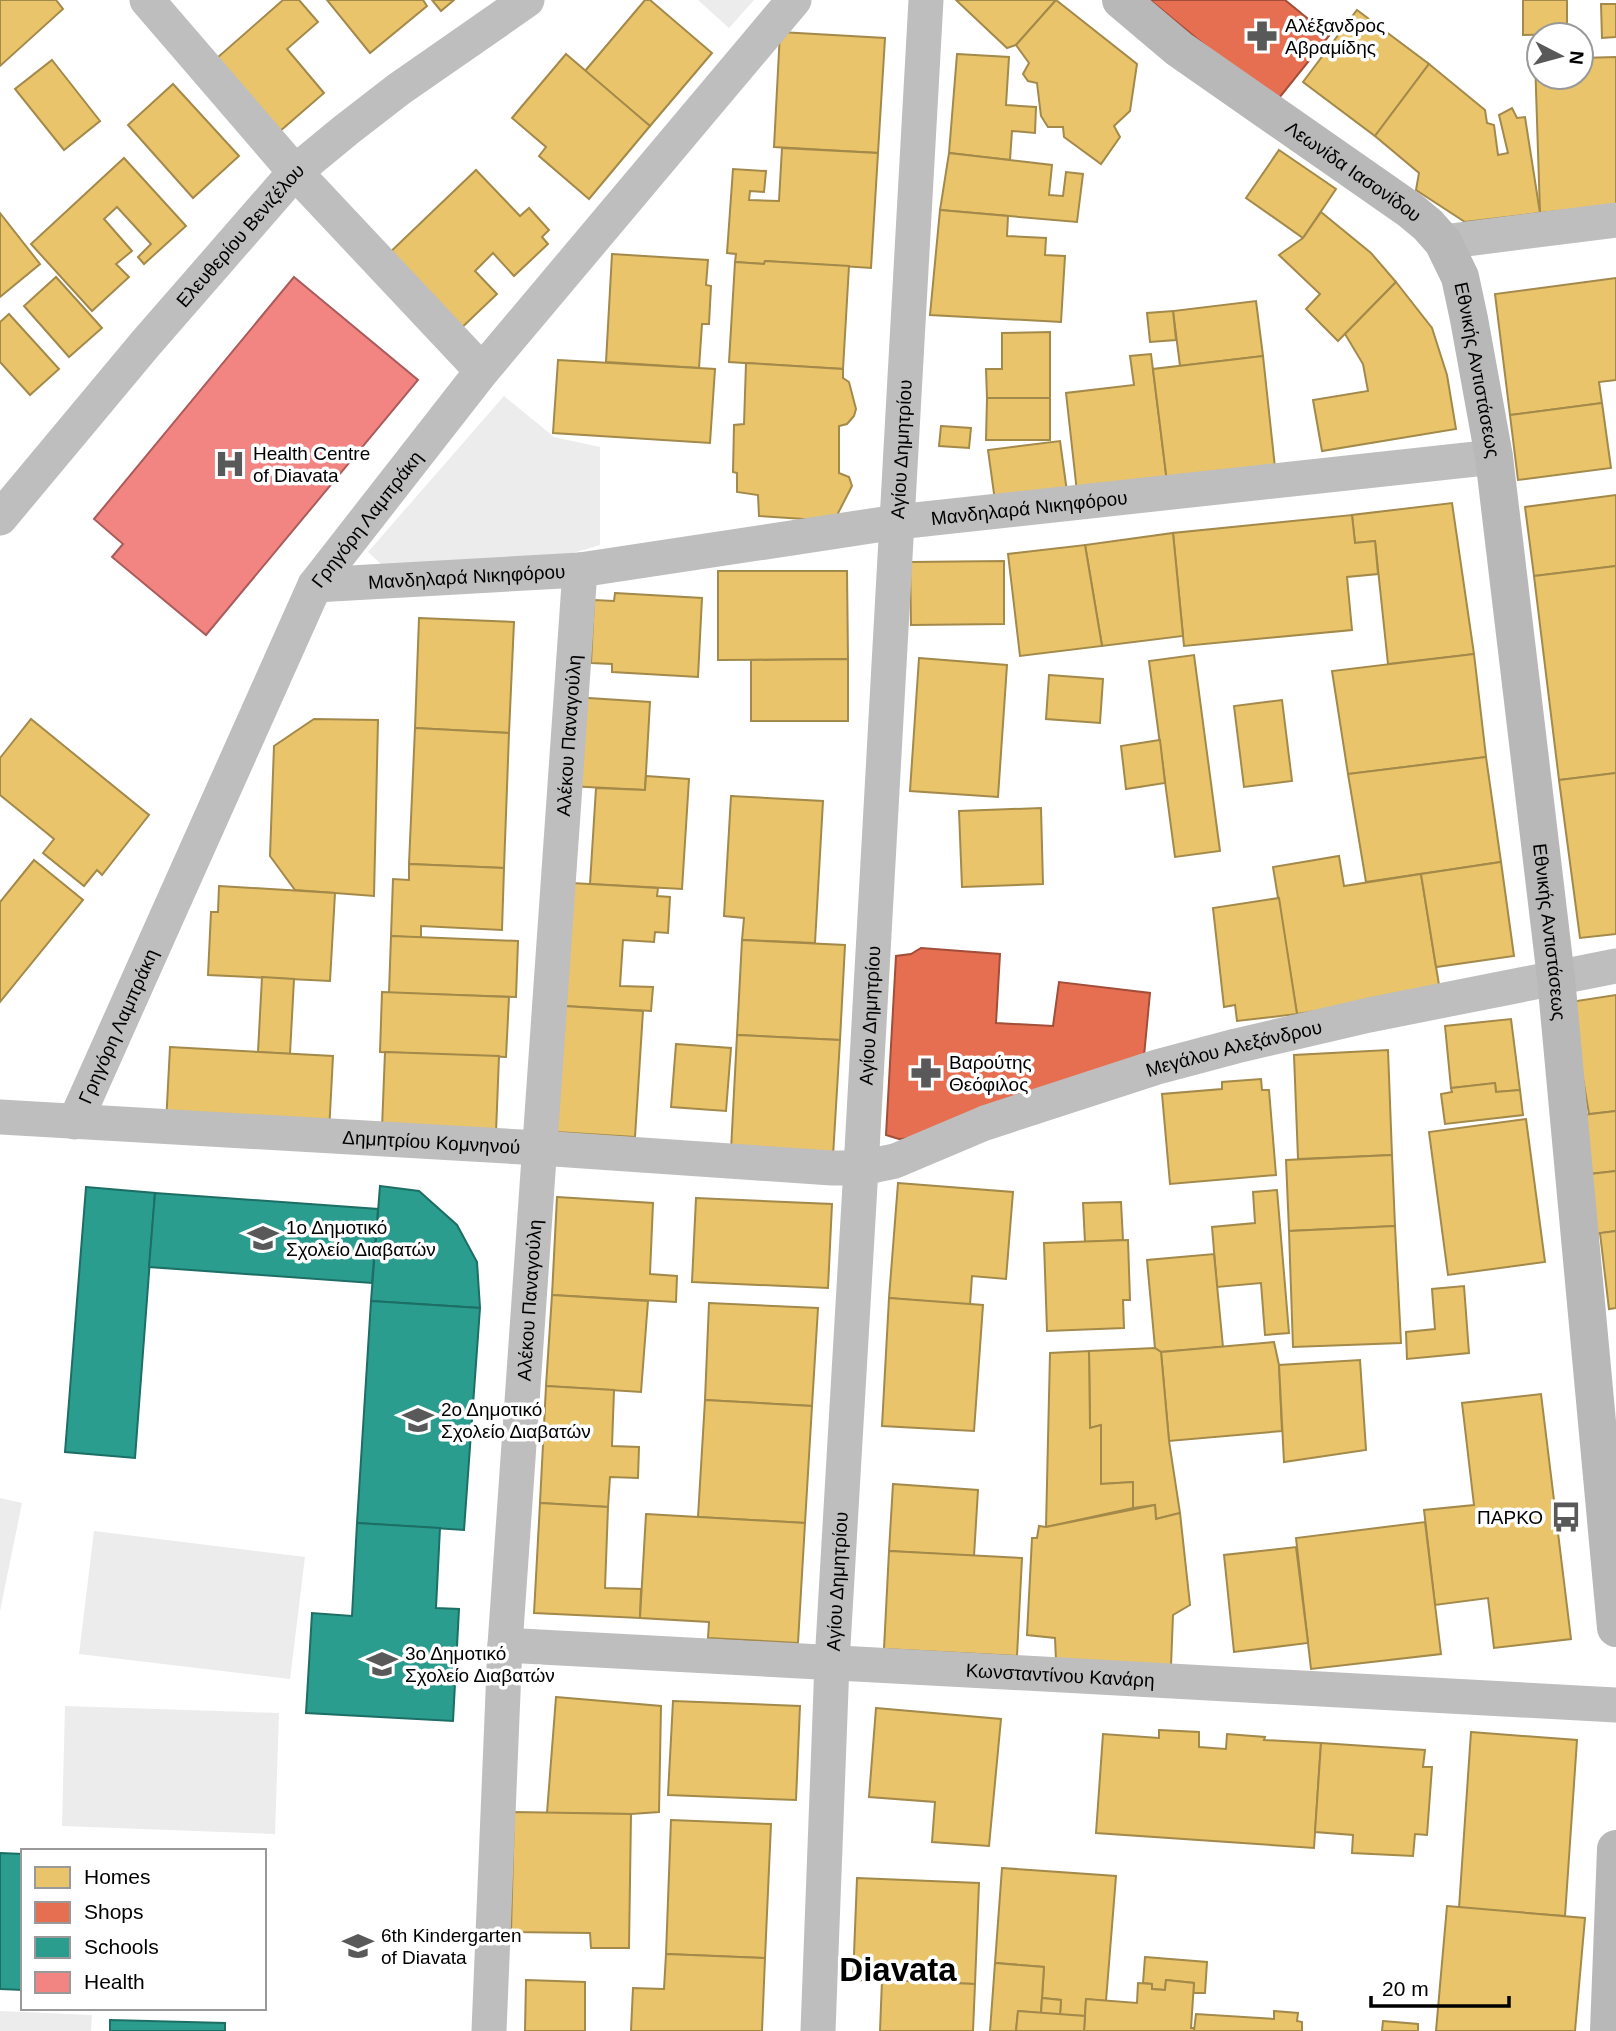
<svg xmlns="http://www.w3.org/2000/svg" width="1616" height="2031" viewBox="0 0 1616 2031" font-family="Helvetica,sans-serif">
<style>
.green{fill:#ececec}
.homes{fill:#e9c46a;stroke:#a3894a;stroke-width:2}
.shops{fill:#e76f51;stroke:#a24e39;stroke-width:2}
.schools{fill:#2a9d8f;stroke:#1d6e64;stroke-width:2}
.health{fill:#f28482;stroke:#a95c5b;stroke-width:2}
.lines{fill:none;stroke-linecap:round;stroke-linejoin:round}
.street{stroke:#bebebe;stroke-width:35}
.secondary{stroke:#b8b8b8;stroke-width:38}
.labels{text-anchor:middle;stroke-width:7;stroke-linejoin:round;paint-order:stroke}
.poi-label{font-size:19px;fill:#000;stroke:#fff;text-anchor:start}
.street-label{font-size:19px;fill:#000;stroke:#fff}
.town-label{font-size:33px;font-weight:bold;fill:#000;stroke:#fff}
</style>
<rect width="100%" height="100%" fill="#fff"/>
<!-- green -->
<g class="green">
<polygon points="698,0 754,0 729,28"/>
<polygon points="504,396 554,437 600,447 600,545 573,553 384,567 368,552"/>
<polygon points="0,1498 22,1503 0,1611"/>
<polygon points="94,1531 305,1557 290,1679 79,1654"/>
<polygon points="65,1706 279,1713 275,1834 62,1826"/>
<polygon points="0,2011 92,2015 91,2031 0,2031"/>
</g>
<!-- homes -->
<g class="homes">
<polygon points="0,0 56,0 63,9 0,66"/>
<polygon points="283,0 299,0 318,22 287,49 324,93 272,138 209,65"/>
<polygon points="327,0 423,0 427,6 370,53"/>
<polygon points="432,0 454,0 441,11"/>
<polygon points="645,0 650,0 712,53 650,126 585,71"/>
<polygon points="956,0 1056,0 1016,45 1007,48"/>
<polygon points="1056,0 1137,64 1130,111 1114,126 1120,137 1101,164 1064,137 1063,127 1048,127 1041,116 1037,83 1028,81 1023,74 1029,63 1016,45"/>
<polygon points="1523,0 1567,0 1567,34 1523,35"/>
<polygon points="1601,4 1616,4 1616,37 1602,38"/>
<polygon points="1357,10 1429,64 1375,136 1303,82"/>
<polygon points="780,32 885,38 878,153 774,147"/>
<polygon points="566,54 650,126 589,199 539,156 546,147 512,118"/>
<polygon points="957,54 1009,57 1006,105 1036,107 1035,133 1012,131 1010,160 949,153"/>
<polygon points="1616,57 1616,205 1540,213 1535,59 1539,59 1539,77 1581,77 1581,58"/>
<polygon points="52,60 100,121 64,150 15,89"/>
<polygon points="1429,64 1485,110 1487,123 1494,125 1498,155 1508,153 1499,115 1512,108 1517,118 1525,117 1540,213 1465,222 1416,190 1419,173 1375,136"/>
<polygon points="173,84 239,156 193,198 128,125"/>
<polygon points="782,148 878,153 871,268 765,261 764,264 735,262 736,254 727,253 733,169 766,171 764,192 750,191 749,200 779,201"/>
<polygon points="1279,150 1336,189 1303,238 1246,198"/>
<polygon points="949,153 1052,165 1049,195 1063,196 1066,172 1083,174 1077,222 940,210"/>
<polygon points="124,158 186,226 144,264 138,257 151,244 117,207 104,219 132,251 116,264 129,277 92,311 31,244"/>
<polygon points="476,170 520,216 529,208 549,230 542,237 548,244 514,276 493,253 475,271 497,294 454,335 383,259"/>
<polygon points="940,210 1008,216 1007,236 1046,238 1045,255 1065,256 1061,322 930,315"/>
<polygon points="1321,212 1371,253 1396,282 1338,341 1306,309 1320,294 1279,255 1303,238"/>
<polygon points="0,213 40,264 0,297"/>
<polygon points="612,254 708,260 706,285 711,286 709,324 702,324 699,368 606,362"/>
<polygon points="765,261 849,266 843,369 729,362 735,262 764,264"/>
<polygon points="56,277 102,328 69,357 24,306"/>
<polygon points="1616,278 1616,380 1599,382 1602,403 1510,415 1495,294"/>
<polygon points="1396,282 1432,328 1447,375 1456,429 1322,451 1313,400 1368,391 1363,364 1345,334"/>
<polygon points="1256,301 1263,356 1180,366 1173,311"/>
<polygon points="1173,311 1176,340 1150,342 1147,313"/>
<polygon points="9,314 59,369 30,395 0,362 0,322"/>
<polygon points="1050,332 1050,398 987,398 986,369 1002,369 1002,333"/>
<polygon points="1151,354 1168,490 1078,501 1066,393 1134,385 1130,356"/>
<polygon points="1263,356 1276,477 1168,490 1153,369"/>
<polygon points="558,360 715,369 710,443 553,433"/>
<polygon points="746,363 843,369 843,378 849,382 856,409 854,416 847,424 839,426 839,473 849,477 852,486 834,521 759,516 758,495 737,492 737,473 733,472 734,425 744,424"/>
<polygon points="987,398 1050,398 1050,440 986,440"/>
<polygon points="1602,403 1611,468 1518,480 1510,415"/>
<polygon points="941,426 971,428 969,448 939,446"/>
<polygon points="1060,441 1068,499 996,508 988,450"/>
<polygon points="1616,495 1616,566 1534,576 1525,507"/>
<polygon points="1452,503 1474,654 1388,664 1375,541 1355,543 1352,515"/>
<polygon points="1352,515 1355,543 1375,541 1378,574 1347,577 1352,630 1184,646 1173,533"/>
<polygon points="1173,533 1183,636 1102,646 1085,545"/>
<polygon points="1085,545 1102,646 1020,656 1008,554"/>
<polygon points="1004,561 1004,624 911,625 910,562"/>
<polygon points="1616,566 1616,773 1559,780 1534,576"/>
<polygon points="718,571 847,571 848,659 718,660"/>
<polygon points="615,593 702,598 698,677 612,672 612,664 591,663 594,600 614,601"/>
<polygon points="419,618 514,622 509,733 415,728"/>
<polygon points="1474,654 1486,757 1348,774 1332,671"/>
<polygon points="1194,655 1220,851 1175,857 1149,661"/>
<polygon points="919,658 1007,665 998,797 910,791"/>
<polygon points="848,659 848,721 751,721 751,660"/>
<polygon points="1049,675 1103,679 1100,723 1046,719"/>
<polygon points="573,697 650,702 645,790 568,786"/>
<polygon points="1282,700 1292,781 1244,787 1234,706"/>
<polygon points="31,719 149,815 102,875 97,870 84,886 43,853 54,839 0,795 0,758"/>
<polygon points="314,719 378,720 374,896 295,890 270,856 274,746"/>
<polygon points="415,728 509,733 504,868 409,864"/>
<polygon points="1160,740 1165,783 1126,789 1121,746"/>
<polygon points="1486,757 1501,862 1366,882 1348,774"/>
<polygon points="1616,773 1616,934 1580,938 1559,780"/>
<polygon points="646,776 689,779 682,889 590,884 596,788 645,790"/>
<polygon points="731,796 823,801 815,943 742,940 744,918 724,916"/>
<polygon points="1041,808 1043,884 962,887 959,811"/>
<polygon points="1339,856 1344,886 1421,874 1440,991 1297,1014 1273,867"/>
<polygon points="34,860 83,900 0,1002 0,902"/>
<polygon points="1501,862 1514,956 1436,967 1421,874"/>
<polygon points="409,864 504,868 502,930 421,926 421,938 391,936 393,879 409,880"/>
<polygon points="572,883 658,888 657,896 670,897 668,933 655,932 654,942 623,940 620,986 653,987 651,1011 564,1006"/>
<polygon points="219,886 335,893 330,981 208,975 211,912 218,912"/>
<polygon points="1279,898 1297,1014 1237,1021 1235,1005 1224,1007 1213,908"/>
<polygon points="391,936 518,941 516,997 389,993"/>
<polygon points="742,940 845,945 840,1040 737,1035"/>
<polygon points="262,977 294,979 290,1054 258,1052"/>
<polygon points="382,992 509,997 506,1057 380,1052"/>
<polygon points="1616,995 1616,1111 1589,1114 1570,1002"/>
<polygon points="564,1006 643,1011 635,1137 556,1132"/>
<polygon points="1511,1019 1520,1090 1496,1092 1495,1083 1451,1088 1445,1026"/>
<polygon points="737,1035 840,1040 833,1156 731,1150"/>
<polygon points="676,1044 731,1048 726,1111 671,1107"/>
<polygon points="170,1047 333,1056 329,1132 166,1124"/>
<polygon points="1388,1050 1392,1155 1298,1159 1294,1055"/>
<polygon points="385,1052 499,1056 496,1133 382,1128"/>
<polygon points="1261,1079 1262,1090 1269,1090 1276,1175 1170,1184 1162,1094 1222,1089 1222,1082"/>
<polygon points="1495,1083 1496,1092 1520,1090 1523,1115 1445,1124 1441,1094 1452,1092 1451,1088"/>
<polygon points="1616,1111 1616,1171 1581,1175 1574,1116"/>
<polygon points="1526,1119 1545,1262 1448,1275 1429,1132"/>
<polygon points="1392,1155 1395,1226 1289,1231 1286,1160"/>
<polygon points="1616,1171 1616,1231 1587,1235 1581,1175"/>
<polygon points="898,1183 1013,1192 1006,1279 972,1276 970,1305 889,1298"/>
<polygon points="1277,1190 1289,1333 1265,1335 1261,1283 1217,1287 1212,1227 1255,1223 1253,1192"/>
<polygon points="557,1197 653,1203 650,1274 677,1276 676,1302 552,1295"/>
<polygon points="696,1198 832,1204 828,1288 692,1282"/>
<polygon points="1121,1202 1123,1240 1085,1242 1083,1203"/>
<polygon points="1395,1226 1401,1343 1293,1347 1289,1231"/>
<polygon points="1616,1231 1616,1308 1609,1309 1600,1233"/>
<polygon points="1128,1240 1130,1300 1123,1300 1124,1328 1047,1331 1044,1243"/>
<polygon points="1214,1254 1223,1347 1161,1352 1155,1348 1147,1260"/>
<polygon points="1464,1286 1469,1353 1407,1359 1406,1332 1435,1329 1432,1289"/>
<polygon points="552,1295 648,1301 641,1392 546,1386"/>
<polygon points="889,1298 983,1305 974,1431 882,1426"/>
<polygon points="709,1303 818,1308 812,1406 705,1400"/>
<polygon points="1274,1342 1279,1365 1282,1431 1169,1441 1161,1352"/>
<polygon points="1155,1348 1161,1352 1169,1441 1180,1513 1156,1519 1155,1505 1133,1508 1133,1482 1101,1484 1101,1425 1090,1428 1089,1351"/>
<polygon points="1089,1351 1090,1428 1101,1425 1101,1484 1133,1482 1133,1508 1046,1527 1050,1353"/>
<polygon points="1360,1360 1366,1450 1284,1462 1279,1365"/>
<polygon points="546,1386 614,1390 612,1446 639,1447 638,1478 610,1477 608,1507 540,1503"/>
<polygon points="1541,1394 1571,1639 1494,1648 1488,1598 1435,1605 1424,1510 1474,1505 1462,1403"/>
<polygon points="705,1400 812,1406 805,1523 698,1517"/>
<polygon points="893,1484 978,1490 974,1556 889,1551"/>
<polygon points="540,1503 608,1507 605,1588 641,1589 640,1618 534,1613"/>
<polygon points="1155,1505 1156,1519 1180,1513 1190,1605 1173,1615 1171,1666 1056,1661 1055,1638 1027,1635 1032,1538 1037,1538 1039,1526 1046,1527"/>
<polygon points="646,1514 805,1523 798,1643 708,1638 709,1622 640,1618"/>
<polygon points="1425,1522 1441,1654 1311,1669 1296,1538"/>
<polygon points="1296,1547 1308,1643 1234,1652 1224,1555"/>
<polygon points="889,1551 1022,1558 1017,1656 884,1649"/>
<polygon points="556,1697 661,1706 659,1812 631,1814 547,1813"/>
<polygon points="673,1701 800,1706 796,1800 668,1795"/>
<polygon points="876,1708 1001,1719 989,1846 932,1842 935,1802 869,1797"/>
<polygon points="1159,1730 1199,1732 1199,1747 1226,1749 1227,1734 1265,1737 1264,1740 1321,1743 1314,1848 1096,1833 1103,1734 1159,1738"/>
<polygon points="1471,1732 1577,1740 1565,1916 1459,1908"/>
<polygon points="1321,1743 1425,1750 1423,1767 1432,1767 1427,1835 1415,1834 1413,1856 1352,1853 1353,1835 1315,1832"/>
<polygon points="514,1812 631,1814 629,1948 591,1948 590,1933 511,1932"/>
<polygon points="671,1820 771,1824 765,1958 666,1954"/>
<polygon points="1002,1868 1116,1876 1106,2001 1086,1999 1085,2016 1060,2015 1061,2000 1042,1998 1044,1967 995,1963"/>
<polygon points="857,1878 979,1883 975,1984 853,1980"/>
<polygon points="1447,1906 1585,1918 1575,2031 1436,2031"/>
<polygon points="666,1954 765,1958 762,2031 631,2031 633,1988 664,1989"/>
<polygon points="1145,1957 1207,1962 1205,1993 1193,1993 1194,1983 1166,1980 1165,1990 1152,1989 1152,1984 1143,1983"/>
<polygon points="995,1963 1044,1967 1041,2013 1018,2011 1016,2031 990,2031"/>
<polygon points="526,1980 585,1982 585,2031 525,2031"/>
<polygon points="882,1980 975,1984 973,2031 880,2031"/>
<polygon points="1166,1980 1194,1983 1191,2028 1195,2028 1194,2031 1084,2031 1086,1999 1137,2003 1138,1983 1152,1984 1152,1989 1165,1990"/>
<polygon points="1042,1998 1061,2000 1060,2015 1041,2013"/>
<polygon points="1018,2011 1085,2016 1084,2031 1016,2031"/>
<polygon points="1274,2011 1298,2013 1297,2021 1302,2022 1302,2031 1194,2031 1196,2014 1274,2019"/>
<polygon points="1383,2021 1418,2024 1418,2031 1382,2031"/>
</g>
<!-- shops -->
<g class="shops">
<polygon points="1150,0 1285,0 1329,36 1275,103"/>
<polygon points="921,948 1000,954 996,1023 1053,1026 1059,982 1150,993 1144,1056 916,1138 899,1139 886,1135 896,956 911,954"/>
</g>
<!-- schools -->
<g class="schools">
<polygon points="380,1186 419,1191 457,1225 477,1262 480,1308 371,1301"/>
<polygon points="86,1187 155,1193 135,1458 65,1452"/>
<polygon points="155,1193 378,1209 372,1283 149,1267"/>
<polygon points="371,1301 480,1308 464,1530 357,1523"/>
<polygon points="357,1523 440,1528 436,1608 459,1609 453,1721 306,1713 312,1613 352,1616"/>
<polygon points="0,1853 23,1854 23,1990 0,1989"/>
<polygon points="110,2020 225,2023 225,2031 110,2031"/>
</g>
<!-- health -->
<polygon class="health" points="294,277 418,380 206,635 112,557 123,544 94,519"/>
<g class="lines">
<!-- street -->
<g class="street">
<polyline points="147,0 295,172 482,371"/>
<polyline points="1443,242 1616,220"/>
<path id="s1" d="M0,518L146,343L295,172L346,130L399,89L527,0"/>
<path id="s2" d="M315,585L580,570L897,522L1494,457"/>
<path id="s3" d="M0,1117L540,1148L832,1168H861L895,1161L985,1123L1157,1067L1236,1046L1369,1015L1616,966"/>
<path id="s4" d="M75,1122L315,585L482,371L794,0"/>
<path id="s5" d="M505,1645L1616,1705"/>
<path id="s6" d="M489,2031L505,1645L580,570"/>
<path id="s7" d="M818,2031L832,1663L861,1168L926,0"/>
</g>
<!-- secondary -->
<g class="secondary">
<path id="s8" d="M1121,0L1179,49L1410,210L1428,225L1443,242L1460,277L1469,319L1494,457L1556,978L1616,1628"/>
<polyline points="1609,2031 1616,1849"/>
</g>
</g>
<!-- icons -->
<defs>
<g id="pharmacy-bare" transform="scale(2.415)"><path d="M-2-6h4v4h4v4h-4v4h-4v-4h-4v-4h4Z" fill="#595959" stroke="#fff" stroke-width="2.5" paint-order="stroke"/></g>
<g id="hospital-bare" transform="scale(2.415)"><path d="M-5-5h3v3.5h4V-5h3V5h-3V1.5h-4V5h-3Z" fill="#595959" stroke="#fff" stroke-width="2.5" paint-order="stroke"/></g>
<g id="school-bare" transform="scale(2.415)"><path d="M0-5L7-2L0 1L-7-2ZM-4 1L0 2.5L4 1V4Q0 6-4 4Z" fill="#595959" stroke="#fff" stroke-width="2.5" paint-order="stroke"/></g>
<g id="bus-bare" transform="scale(2.415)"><path d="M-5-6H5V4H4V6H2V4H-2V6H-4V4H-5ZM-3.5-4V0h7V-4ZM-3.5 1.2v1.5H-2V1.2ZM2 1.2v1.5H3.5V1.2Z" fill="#595959" stroke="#fff" stroke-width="2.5" paint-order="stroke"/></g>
</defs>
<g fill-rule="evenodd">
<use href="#pharmacy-bare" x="1262" y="36"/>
<use href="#hospital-bare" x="230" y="464"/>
<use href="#pharmacy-bare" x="926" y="1073"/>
<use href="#school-bare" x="263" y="1238"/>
<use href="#school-bare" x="418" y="1420"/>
<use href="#bus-bare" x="1566" y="1517"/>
<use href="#school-bare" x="382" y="1664"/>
<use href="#school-bare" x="358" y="1946"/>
</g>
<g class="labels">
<!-- poi labels -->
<g class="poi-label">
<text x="1285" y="32">Αλέξανδρος<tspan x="1285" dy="22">Αβραμίδης</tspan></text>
<text x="253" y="460">Health Centre<tspan x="253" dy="22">of Diavata</tspan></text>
<text x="949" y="1069">Βαρούτης<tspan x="949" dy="22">Θεόφιλος</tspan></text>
<text x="286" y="1234">1ο Δημοτικό<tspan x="286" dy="22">Σχολείο Διαβατών</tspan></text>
<text x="441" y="1416">2ο Δημοτικό<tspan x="441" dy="22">Σχολείο Διαβατών</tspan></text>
<text x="1543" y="1524" text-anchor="end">ΠΑΡΚΟ</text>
<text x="405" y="1660">3ο Δημοτικό<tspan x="405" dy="22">Σχολείο Διαβατών</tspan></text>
<text x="381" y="1942">6th Kindergarten<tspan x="381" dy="22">of Diavata</tspan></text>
</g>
<!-- street labels -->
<g class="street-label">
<text dy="7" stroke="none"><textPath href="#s8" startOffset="289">Λεωνίδα Ιασονίδου</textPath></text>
<text dy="7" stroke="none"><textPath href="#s1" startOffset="371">Ελευθερίου Βενιζέλου</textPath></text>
<text dy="7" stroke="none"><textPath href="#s8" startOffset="537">Εθνικής Αντιστάσεως</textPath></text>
<text dy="7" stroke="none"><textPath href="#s7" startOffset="1584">Αγίου Δημητρίου</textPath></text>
<text dy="7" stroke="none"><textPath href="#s2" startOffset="719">Μανδηλαρά Νικηφόρου</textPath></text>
<text dy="7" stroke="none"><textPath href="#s4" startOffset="672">Γρηγόρη Λαμπράκη</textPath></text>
<text dy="7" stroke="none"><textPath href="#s2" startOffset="152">Μανδηλαρά Νικηφόρου</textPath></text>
<text dy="7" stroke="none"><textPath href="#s6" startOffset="1298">Αλέκου Παναγούλη</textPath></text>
<text dy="7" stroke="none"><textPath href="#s8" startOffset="1104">Εθνικής Αντιστάσεως</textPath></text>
<text dy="7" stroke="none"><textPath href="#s7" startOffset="1017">Αγίου Δημητρίου</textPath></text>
<text dy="7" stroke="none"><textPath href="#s4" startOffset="105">Γρηγόρη Λαμπράκη</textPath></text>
<text dy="7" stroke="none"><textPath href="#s3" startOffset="1255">Μεγάλου Αλεξάνδρου</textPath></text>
<text dy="7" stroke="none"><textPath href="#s3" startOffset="432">Δημητρίου Κομνηνού</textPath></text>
<text dy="7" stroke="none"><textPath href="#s6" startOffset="732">Αλέκου Παναγούλη</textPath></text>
<text dy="7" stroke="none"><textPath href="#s7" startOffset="450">Αγίου Δημητρίου</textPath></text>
<text dy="7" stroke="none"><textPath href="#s5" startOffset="556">Κωνσταντίνου Κανάρη</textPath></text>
</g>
<!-- town labels -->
<g class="town-label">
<text x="898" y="1981">Diavata</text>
</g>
</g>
<!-- legend -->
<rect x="21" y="1849" width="245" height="161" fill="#ffffff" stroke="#999999" stroke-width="2"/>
<rect x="35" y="1867" width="35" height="21" fill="#e9c46a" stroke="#999999" stroke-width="2"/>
<text x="84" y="1884" font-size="21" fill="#000000">Homes</text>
<rect x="35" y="1902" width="35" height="21" fill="#e76f51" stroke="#999999" stroke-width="2"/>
<text x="84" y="1919" font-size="21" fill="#000000">Shops</text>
<rect x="35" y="1937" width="35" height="21" fill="#2a9d8f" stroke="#999999" stroke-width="2"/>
<text x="84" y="1954" font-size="21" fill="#000000">Schools</text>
<rect x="35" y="1972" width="35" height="21" fill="#f28482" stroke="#999999" stroke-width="2"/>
<text x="84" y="1989" font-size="21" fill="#000000">Health</text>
<!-- north arrow -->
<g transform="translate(1560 56) rotate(96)"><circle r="33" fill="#ffffff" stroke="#999999" stroke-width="2"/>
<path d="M0-5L12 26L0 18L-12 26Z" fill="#595959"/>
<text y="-10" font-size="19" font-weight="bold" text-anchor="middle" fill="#000000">N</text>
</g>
<!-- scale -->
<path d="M1371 1996v10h138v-10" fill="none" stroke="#000000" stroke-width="3.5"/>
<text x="1382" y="1996" font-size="21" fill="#000000" stroke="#ffffff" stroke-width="5" paint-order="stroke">20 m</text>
</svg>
